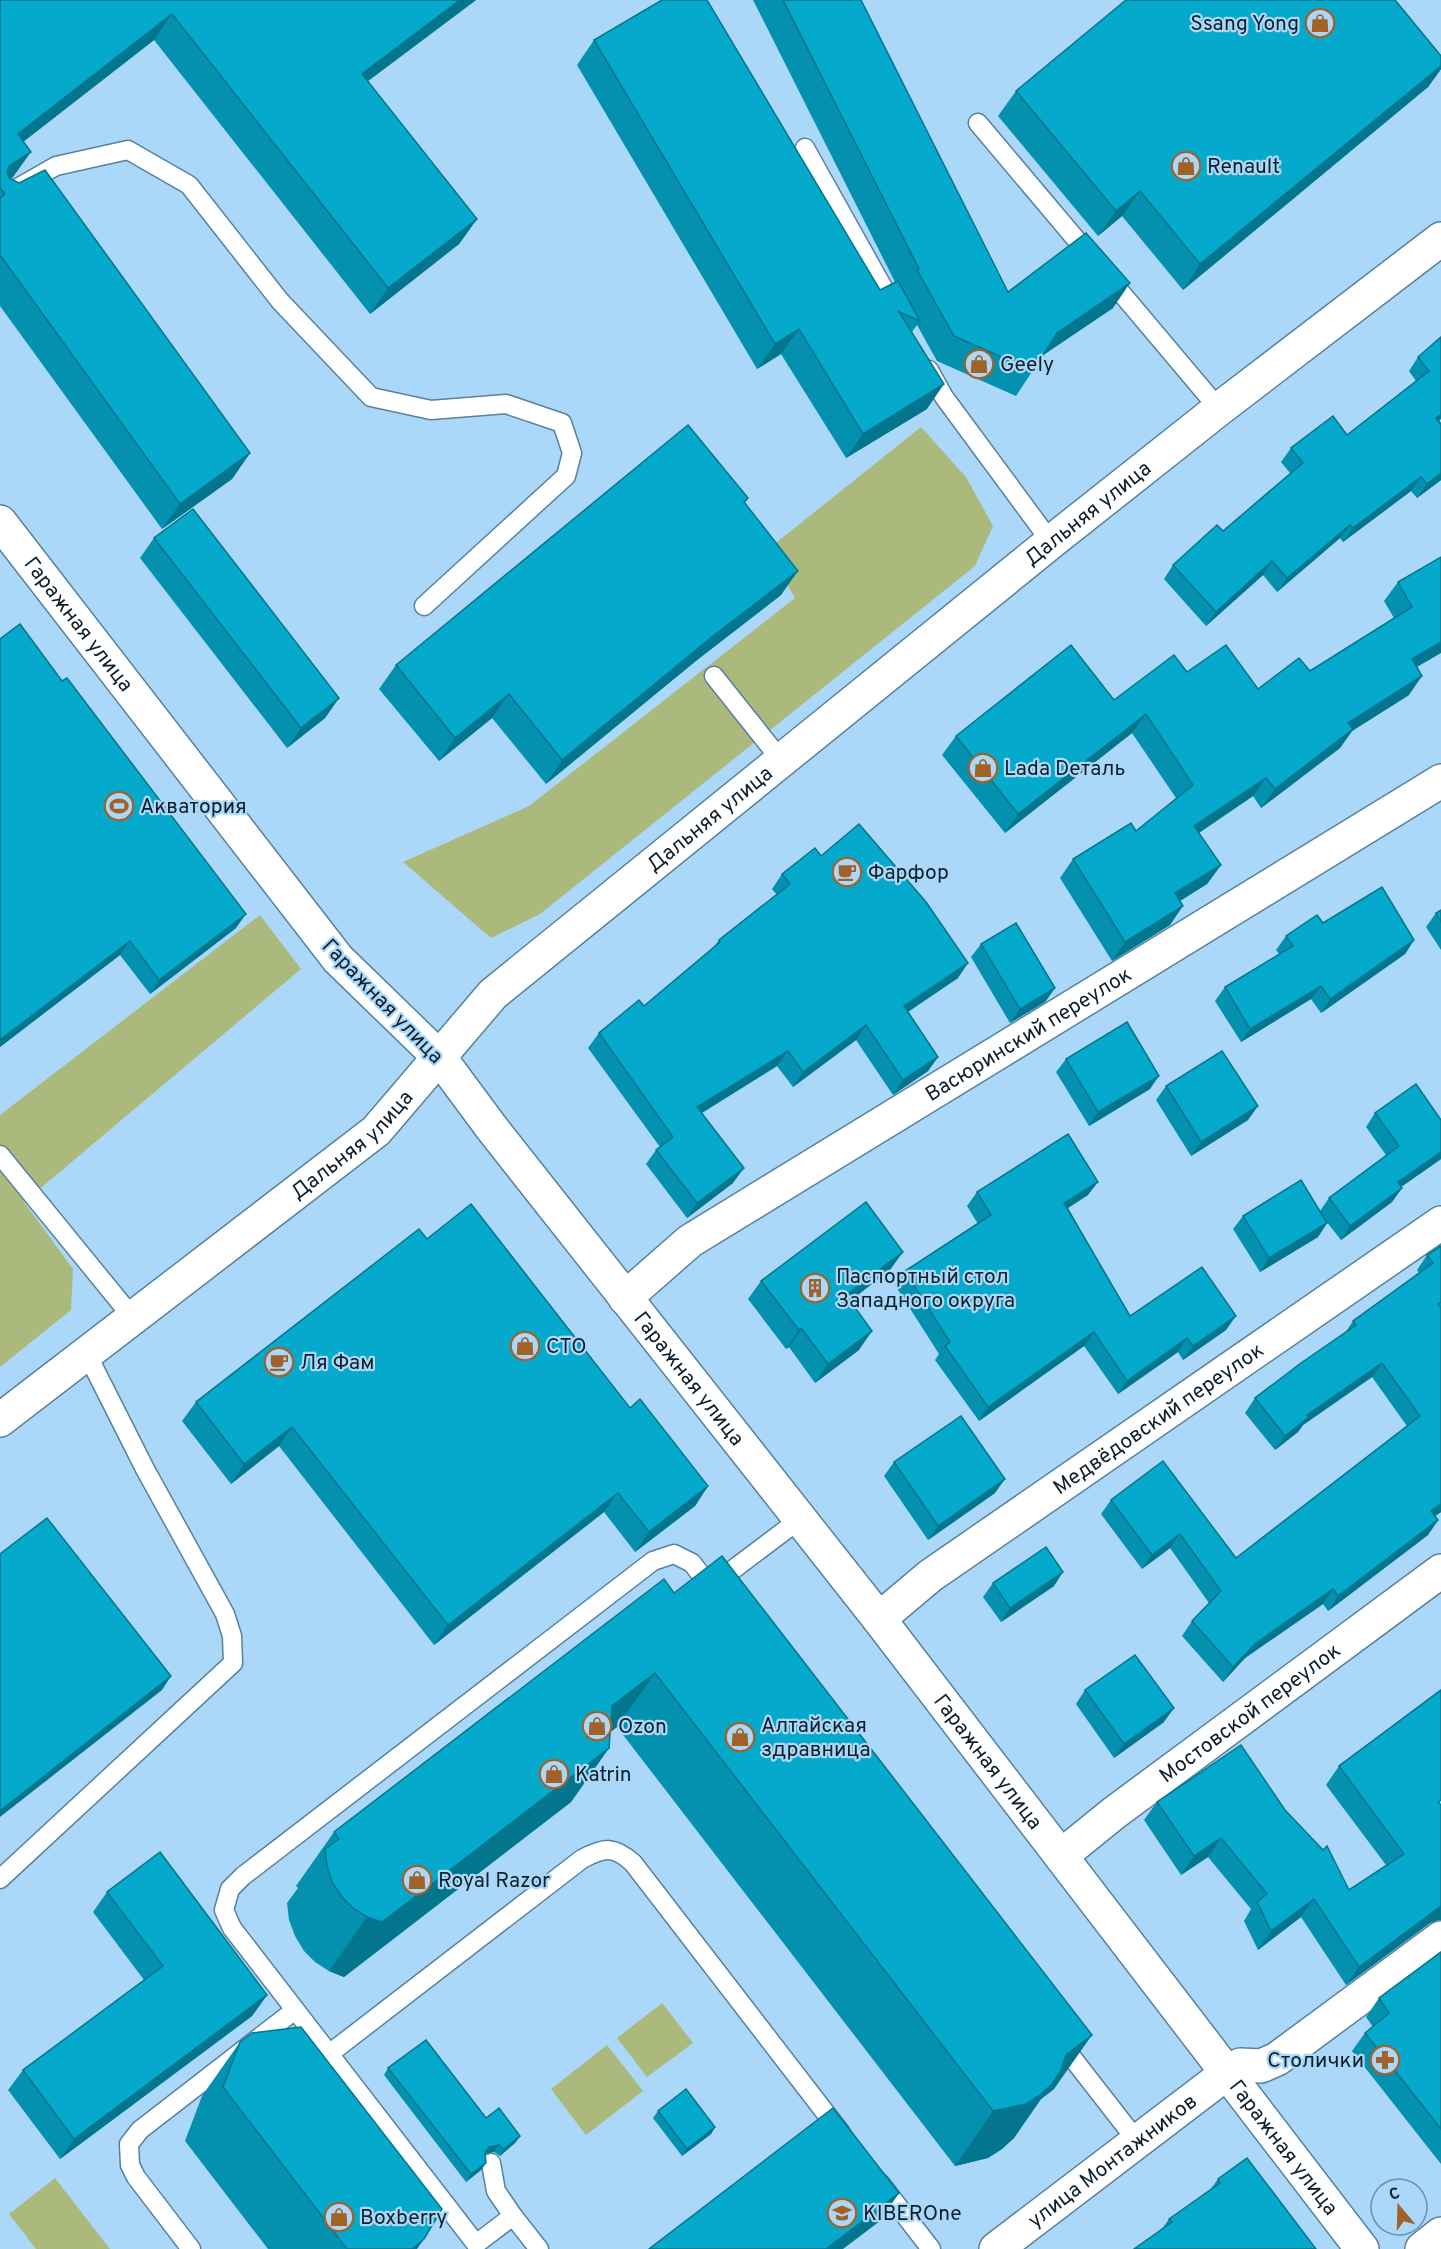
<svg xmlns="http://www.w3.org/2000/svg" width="1441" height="2249" viewBox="0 0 1441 2249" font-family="Overpass,sans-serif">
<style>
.green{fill:#abb97c}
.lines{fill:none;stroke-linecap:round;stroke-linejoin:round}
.service-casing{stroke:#57829f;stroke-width:21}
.minor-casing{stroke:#57829f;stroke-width:36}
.tertiary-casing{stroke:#57829f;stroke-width:36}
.service{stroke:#fff;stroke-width:18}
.minor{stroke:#fff;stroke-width:33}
.tertiary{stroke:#fff;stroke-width:33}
.wall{fill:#0391af}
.shaded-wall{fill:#03768e}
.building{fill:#04a9cb;stroke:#03768e;stroke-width:1.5}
.labels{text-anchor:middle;stroke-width:4.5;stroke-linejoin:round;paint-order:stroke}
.poi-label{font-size:21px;fill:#0e202b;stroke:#abd8f8;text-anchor:start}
.street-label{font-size:21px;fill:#0e202b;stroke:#abd8f8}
</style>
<rect width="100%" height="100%" fill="#abd8f8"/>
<!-- green -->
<g class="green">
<polygon points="921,427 966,477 993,526 975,566 540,914 491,938 403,862 529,806 795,598 767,550"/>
<polygon points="260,915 301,969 24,1202 73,1269 71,1310 0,1367 0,1115"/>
<polygon points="662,2003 693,2043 647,2077 617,2038"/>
<polygon points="607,2045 643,2091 586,2135 551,2089"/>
<polygon points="55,2178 106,2244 110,2249 36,2249 9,2214"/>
</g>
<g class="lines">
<!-- service casing -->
<g class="service-casing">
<g id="service">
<polyline points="978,123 1219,409"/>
<polyline points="805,148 895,309"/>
<polyline points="0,198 56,166 128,150 189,185 280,301 371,397 431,410 506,404 562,423 572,453 566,476 424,606"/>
<polyline points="929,370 944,397 1051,542"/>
<polyline points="714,676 780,759"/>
<polyline points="0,1155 133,1318"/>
<polyline points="714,1584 800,1519"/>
<polyline points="0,1879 233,1663 232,1636 225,1614 145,1469 87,1354"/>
<polyline points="1060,2042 1137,2141"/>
<path d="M329,2054L582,1859C605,1847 614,1846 633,1863L841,2133"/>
<polyline points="491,2163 496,2191 513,2216"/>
<polyline points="880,2183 931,2249"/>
<polyline points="191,2249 136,2177 130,2165 129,2144 140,2130 295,2010"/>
<polyline points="539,2249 513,2216 476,2244 232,1928 224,1910 230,1889 243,1876 653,1561 674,1554 692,1563 714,1592"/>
</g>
</g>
<!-- minor casing -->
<g class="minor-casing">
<g id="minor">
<path id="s1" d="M0,522L338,959L440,1058"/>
<path id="s2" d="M625,1298L690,1241L1441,781"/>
<path id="s3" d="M879,1619L930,1576L1441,1223"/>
<path id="s4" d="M1061,1856L1114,1813L1441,1571"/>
<polyline points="1227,2073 1240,2065 1261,2066 1277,2059 1441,1938"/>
<polyline points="1422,2249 1441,2234"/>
</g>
</g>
<!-- tertiary casing -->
<g class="tertiary-casing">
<g id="tertiary">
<path id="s5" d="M440,1058L491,1127L879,1619L1362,2249"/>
<path id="s6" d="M0,1420L376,1131L493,994L1051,542L1219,409L1441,239"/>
<path id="s7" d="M996,2249L1227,2073"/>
</g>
</g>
<!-- service -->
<use href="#service" class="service"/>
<!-- minor -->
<use href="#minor" class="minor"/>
<!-- tertiary -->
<use href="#tertiary" class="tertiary"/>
</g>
<!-- wall -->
<g class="wall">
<polygon points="0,0 476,0 368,81 477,219 459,244 370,314 154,40 24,141 13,177 10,179 250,453 232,479 162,529 0,306"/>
<polygon points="753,0 861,0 1008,292 1113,308 1043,355 1016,396 937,361 917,325 912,332 927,409 846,458 781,354 757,369 577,65 594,40 880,290 895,282"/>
<polygon points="1441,56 1441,69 1428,87 1183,290 1122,216 1098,236 998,116 1016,91"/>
<polygon points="1441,337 1438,421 1441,424 1441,480 1417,498 1411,491 1343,542 1340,538 1277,592 1263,575 1206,626 1164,579 1173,565 1223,531 1290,473 1281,462 1291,448 1347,435 1416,381 1409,371 1418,357"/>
<polygon points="748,498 745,503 781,595 697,660 546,784 492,718 439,761 379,689 396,665"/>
<polygon points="154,538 339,698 325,718 287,748 140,558"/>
<polygon points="1441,557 1417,667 1409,695 1352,731 1340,748 1261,808 1253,796 1199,833 1221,865 1207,884 1180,901 1170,925 1112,961 1060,878 1073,859 1136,831 1176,798 1132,733 1005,833 942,755 956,736 1114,700 1187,672 1258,689 1310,671 1394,618 1384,601 1398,582"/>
<polygon points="0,639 236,928 150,994 120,955 0,1047"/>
<polygon points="821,856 958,978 908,1012 938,1057 928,1071 893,1095 856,1040 793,1087 777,1066 702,1113 733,1183 687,1218 646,1164 656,1150 660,1147 588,1048 599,1033 644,1006 713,948 719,940 777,895 772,889 782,874"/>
<polygon points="1441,910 1441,950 1426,927 1436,913"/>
<polygon points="1323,923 1414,940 1405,954 1321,1013 1311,999 1241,1042 1215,1001 1225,987 1279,954 1276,950 1286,936"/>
<polygon points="981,944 1055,988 1045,1002 1010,1023 971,957"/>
<polygon points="1066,1059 1150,1089 1089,1126 1056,1072"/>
<polygon points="1166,1086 1248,1120 1191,1156 1156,1100"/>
<polygon points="1375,1113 1441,1120 1441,1159 1401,1187 1402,1188 1392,1202 1341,1240 1326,1221 1327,1223 1318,1237 1260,1272 1233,1229 1243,1216 1320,1211 1329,1198 1386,1155 1366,1127"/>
<polygon points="977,1192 1088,1195 1068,1208 1130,1316 1226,1330 1183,1360 1178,1352 1118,1394 1084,1346 979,1421 935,1360 939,1354 895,1285 905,1271 978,1224 967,1206"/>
<polygon points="427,1239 630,1408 708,1486 695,1506 635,1552 604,1512 434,1645 279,1446 231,1484 182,1421 196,1402"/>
<polygon points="1441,1246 1441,1512 1435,1516 1438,1520 1428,1535 1328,1611 1323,1604 1245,1658 1223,1682 1182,1636 1192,1621 1209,1603 1170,1548 1142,1569 1101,1514 1111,1500 1236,1558 1407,1426 1372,1377 1303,1425 1298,1432 1275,1450 1245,1413 1255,1398 1345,1333 1353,1321 1419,1273 1417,1270 1427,1255"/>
<polygon points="890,1270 850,1301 859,1350 815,1383 789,1347 786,1349 748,1299 761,1281"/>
<polygon points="894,1462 995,1493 928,1540 884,1476"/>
<polygon points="993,1583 1054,1586 1001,1622 983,1597"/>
<polygon points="674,1593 1054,2089 1041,2099 1014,2138 1002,2149 988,2158 955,2166 617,1727 610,1732 609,1748 571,1802 344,1977 329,1971 315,1962 304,1951 295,1936 289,1920 287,1903 298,1888 296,1886 334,1832"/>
<polygon points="1085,1690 1164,1722 1114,1758 1076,1704"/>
<polygon points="1441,1690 1438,1920 1430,1923 1346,1985 1301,1917 1258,1950 1244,1921 1251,1909 1208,1857 1181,1875 1144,1820 1157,1802 1285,1810 1349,1890 1386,1865 1326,1785 1339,1766"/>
<polygon points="107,1892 267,1995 252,2016 60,2159 8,2090 23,2070 144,1980 93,1912"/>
<polygon points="1441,1952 1441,2164 1352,2051 1365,2033 1373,2027 1366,2017 1379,1998"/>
<polygon points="240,2042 417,2249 268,2249 185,2141 202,2096"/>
<polygon points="388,2068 486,2118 520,2136 515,2143 500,2156 494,2152 485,2154 486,2163 481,2170 466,2182 384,2075"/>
<polygon points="658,2111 715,2127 711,2134 682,2156 653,2118"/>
<polygon points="1218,2179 1316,2249 1162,2229 1169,2219 1210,2190"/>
</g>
<!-- shaded-wall -->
<g class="shaded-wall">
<polygon points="460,0 476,0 344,99 362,74"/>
<polygon points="172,14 154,40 0,160 18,134"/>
<polygon points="1441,66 1441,69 1428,87 1183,290 1200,264"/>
<polygon points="31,152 13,177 0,186 9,166"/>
<polygon points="1140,191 1122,216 1098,236 1116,211"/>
<polygon points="477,219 459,244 370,314 388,288"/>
<polygon points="1130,283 1113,308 1039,358 1057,333"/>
<polygon points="799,329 781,354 757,369 775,344"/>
<polygon points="944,384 927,409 846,458 863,434"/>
<polygon points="1441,414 1441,419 1426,432 1436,418"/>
<polygon points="250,453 232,479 162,529 180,504"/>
<polygon points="1441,473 1441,480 1417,498 1427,484"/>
<polygon points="1421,477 1411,491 1343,542 1353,528"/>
<polygon points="1350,525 1340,538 1277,592 1287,578"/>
<polygon points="1272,561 1263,575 1206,626 1216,612"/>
<polygon points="798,571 781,595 697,660 546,784 562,760 713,636"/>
<polygon points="1441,642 1441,653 1398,678 1412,659"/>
<polygon points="1422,676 1409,695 1352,731 1340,748 1261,808 1275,789 1348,723"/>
<polygon points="509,694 492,718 439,761 455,738"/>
<polygon points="339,698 325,718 287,748 301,728"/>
<polygon points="1146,714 1132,733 1005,833 1018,814"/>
<polygon points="1266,778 1253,796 1181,845 1194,826"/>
<polygon points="1221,865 1207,884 1162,912 1175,893"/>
<polygon points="1183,906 1170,925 1112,961 1125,942"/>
<polygon points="246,914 236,928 150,994 159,980"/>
<polygon points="1414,940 1405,954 1321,1013 1330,999"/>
<polygon points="130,941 120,955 0,1047 0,1040"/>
<polygon points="968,963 958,978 894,1021 904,1006"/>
<polygon points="1321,986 1311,999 1241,1042 1250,1029"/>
<polygon points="1055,988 1045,1002 1010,1023 1020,1009"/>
<polygon points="866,1025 856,1040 793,1087 803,1072"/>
<polygon points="788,1051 777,1066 687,1122 697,1107"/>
<polygon points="938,1057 928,1071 893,1095 903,1080"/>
<polygon points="1159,1076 1150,1089 1089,1126 1098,1112"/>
<polygon points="1258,1106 1248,1120 1191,1156 1201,1142"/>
<polygon points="1441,1152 1441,1159 1388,1196 1398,1182"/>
<polygon points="744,1168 733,1183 687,1218 697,1203"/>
<polygon points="1098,1182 1088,1195 1055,1216 1064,1203"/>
<polygon points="1402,1188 1392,1202 1341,1240 1350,1226"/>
<polygon points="1327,1223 1318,1237 1260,1272 1269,1258"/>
<polygon points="903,1252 890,1270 833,1314 846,1295"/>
<polygon points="1236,1316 1226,1330 1183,1360 1193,1346"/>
<polygon points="802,1329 789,1347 786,1349 799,1330"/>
<polygon points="872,1331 859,1350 815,1383 828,1364"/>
<polygon points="1094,1332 1084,1346 979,1421 988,1407"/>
<polygon points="1187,1338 1178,1352 1118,1394 1127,1381"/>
<polygon points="1382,1363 1372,1377 1303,1425 1298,1432 1275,1450 1285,1436 1307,1415"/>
<polygon points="292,1427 279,1446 231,1484 244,1464"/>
<polygon points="1005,1479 995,1493 928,1540 938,1526"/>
<polygon points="708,1486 695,1506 635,1552 649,1532"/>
<polygon points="618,1493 604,1512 434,1645 448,1625"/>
<polygon points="1441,1504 1441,1512 1421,1526 1431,1511"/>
<polygon points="1438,1520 1428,1535 1328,1611 1338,1596"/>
<polygon points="1180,1534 1170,1548 1142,1569 1152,1555"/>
<polygon points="1063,1572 1054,1586 1001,1622 1010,1608"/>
<polygon points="1333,1589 1323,1604 1245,1658 1223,1682 1233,1667 1256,1643"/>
<polygon points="655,1673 617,1727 574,1760 612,1706"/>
<polygon points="171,1676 162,1690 0,1817 0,1811"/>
<polygon points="1174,1708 1164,1722 1114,1758 1124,1744"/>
<polygon points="609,1748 571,1802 344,1977 329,1971 367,1917"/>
<polygon points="1221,1838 1208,1857 1181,1875 1194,1856"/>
<polygon points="1314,1899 1301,1917 1258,1950 1271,1931"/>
<polygon points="1441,1906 1441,1920 1438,1920 1430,1923 1346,1985 1359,1967"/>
<polygon points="267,1995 252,2016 60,2159 74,2139"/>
<polygon points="1092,2035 1054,2089 1041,2099 1014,2138 1002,2149 988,2158 955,2166 993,2111"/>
<polygon points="715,2127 711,2134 682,2156 687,2149"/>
<polygon points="520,2136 515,2143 500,2156 504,2149"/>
<polygon points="499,2145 494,2152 484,2154 489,2147"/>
<polygon points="486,2163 481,2170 466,2182 471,2174"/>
<polygon points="899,2193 880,2221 843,2249 826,2249"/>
<polygon points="424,2239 417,2249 412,2249"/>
</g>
<!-- building -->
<g class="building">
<polygon points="0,0 460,0 362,74 477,219 388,288 172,14 18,134 31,152 9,166 7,172 9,178 19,183 45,170 250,453 180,504 0,255 0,198 5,194 0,188"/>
<polygon points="662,0 707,0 880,290 898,281 920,321 899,312 944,384 863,434 799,329 775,344 594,40"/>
<polygon points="783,0 861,0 1008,292 1086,233 1130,283 1057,333 1033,371 954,336 917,270 919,269"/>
<polygon points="1126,0 1395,0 1441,56 1441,66 1200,264 1140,191 1116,211 1016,91"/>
<polygon points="1441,337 1441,414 1436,418 1441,424 1441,473 1427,484 1421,477 1353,528 1350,525 1287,578 1272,561 1216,612 1173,565 1217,525 1223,531 1303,463 1291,448 1333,416 1347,435 1429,371 1418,357"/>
<polygon points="688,425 748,498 744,502 798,571 713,636 562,760 509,694 455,738 396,665"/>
<polygon points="193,509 339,698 301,728 154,538"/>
<polygon points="1441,557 1441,642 1412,659 1422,676 1348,723 1353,729 1275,789 1266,778 1194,826 1221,865 1175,893 1183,906 1125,942 1073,859 1131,823 1136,831 1193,785 1146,714 1018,814 956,736 1071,645 1114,700 1174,655 1187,672 1226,645 1258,689 1299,658 1310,671 1412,607 1398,582"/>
<polygon points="20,624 62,681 67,678 246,914 159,980 130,941 0,1040 0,639"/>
<polygon points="859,824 926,902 968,963 904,1006 938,1057 903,1080 866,1025 803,1072 788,1051 697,1107 744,1168 697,1203 656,1150 673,1137 599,1033 639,1000 644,1006 720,942 719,940 790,884 782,874 815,848 821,856"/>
<polygon points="1382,887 1414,940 1330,999 1321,986 1250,1029 1225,987 1293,946 1286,936 1317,915 1323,923"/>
<polygon points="1441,910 1441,922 1436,913"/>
<polygon points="1016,923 1055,988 1020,1009 981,944"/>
<polygon points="1127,1022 1159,1076 1098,1112 1066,1059"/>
<polygon points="1222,1051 1258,1106 1201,1142 1166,1086"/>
<polygon points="1416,1084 1441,1120 1441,1152 1398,1182 1402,1188 1350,1226 1329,1198 1399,1146 1375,1113"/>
<polygon points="1068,1134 1098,1182 1064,1203 1130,1316 1202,1267 1236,1316 1193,1346 1187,1338 1127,1381 1094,1332 988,1407 945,1346 950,1342 905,1271 991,1215 977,1192"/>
<polygon points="1301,1180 1327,1223 1269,1258 1243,1216"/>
<polygon points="866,1202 903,1252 846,1295 872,1331 828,1364 802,1329 799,1330 761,1281"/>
<polygon points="471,1204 630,1408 640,1399 708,1486 649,1532 618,1493 448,1625 292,1427 244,1464 196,1402 419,1229 427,1239"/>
<polygon points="1441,1246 1441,1302 1438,1304 1441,1308 1441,1504 1431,1511 1438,1520 1338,1596 1333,1589 1256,1643 1233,1667 1192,1621 1221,1591 1180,1534 1152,1555 1111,1500 1163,1461 1236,1558 1420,1416 1382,1363 1307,1415 1309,1417 1285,1436 1255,1398 1301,1363 1356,1325 1353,1321 1433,1263 1427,1255"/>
<polygon points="961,1416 1005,1479 938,1526 894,1462"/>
<polygon points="47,1518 171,1676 0,1811 0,1554"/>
<polygon points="1046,1547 1063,1572 1010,1608 993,1583"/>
<polygon points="722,1556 1092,2035 1066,2055 1061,2070 1052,2084 1040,2095 1026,2104 993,2111 655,1673 612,1706 609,1748 382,1922 367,1917 353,1908 342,1897 332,1882 327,1866 325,1849 339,1839 334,1832 664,1579 674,1593"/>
<polygon points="1135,1655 1174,1708 1124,1744 1085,1690"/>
<polygon points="1441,1690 1441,1800 1438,1802 1441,1805 1441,1906 1359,1967 1314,1899 1271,1931 1257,1902 1267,1894 1221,1838 1194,1856 1157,1802 1241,1745 1285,1810 1323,1850 1327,1846 1349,1890 1404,1854 1339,1766"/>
<polygon points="160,1852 267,1995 74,2139 23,2070 163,1966 107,1892"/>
<polygon points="1441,1952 1441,2129 1365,2033 1389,2013 1379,1998"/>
<polygon points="301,2027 442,2209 424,2239 412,2249 347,2249 223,2087 240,2042 252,2033"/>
<polygon points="426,2040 486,2118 499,2108 520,2136 504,2149 499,2145 489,2147 485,2153 486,2163 471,2174 388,2068"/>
<polygon points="686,2089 715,2127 687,2149 658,2111"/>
<polygon points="833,2108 899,2193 826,2249 649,2249"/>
<polygon points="1247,2158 1316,2249 1134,2249 1172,2222 1169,2219 1220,2183 1218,2179"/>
</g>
<!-- icons -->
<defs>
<g id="shop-ring" transform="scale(1.5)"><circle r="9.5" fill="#abd8f8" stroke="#a1622a" stroke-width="1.5"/><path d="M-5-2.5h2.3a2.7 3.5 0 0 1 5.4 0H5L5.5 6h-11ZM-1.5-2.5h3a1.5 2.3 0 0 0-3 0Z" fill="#a1622a"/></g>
<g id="stadium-ring" transform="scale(1.5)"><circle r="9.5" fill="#abd8f8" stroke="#a1622a" stroke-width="1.5"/><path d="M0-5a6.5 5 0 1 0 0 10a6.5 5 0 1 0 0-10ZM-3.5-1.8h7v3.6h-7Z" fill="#a1622a"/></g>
<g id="cafe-ring" transform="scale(1.5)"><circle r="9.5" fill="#abd8f8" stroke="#a1622a" stroke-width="1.5"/><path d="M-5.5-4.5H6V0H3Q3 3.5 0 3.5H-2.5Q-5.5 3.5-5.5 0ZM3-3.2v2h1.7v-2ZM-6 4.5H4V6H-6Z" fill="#a1622a"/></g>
<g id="building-ring" transform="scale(1.5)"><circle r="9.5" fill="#abd8f8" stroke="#a1622a" stroke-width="1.5"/><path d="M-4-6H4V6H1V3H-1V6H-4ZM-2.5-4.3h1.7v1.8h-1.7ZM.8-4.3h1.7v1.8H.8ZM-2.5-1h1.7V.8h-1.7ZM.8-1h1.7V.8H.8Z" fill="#a1622a"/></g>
<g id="pharmacy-ring" transform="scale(1.5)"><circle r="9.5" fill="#abd8f8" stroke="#a1622a" stroke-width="1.5"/><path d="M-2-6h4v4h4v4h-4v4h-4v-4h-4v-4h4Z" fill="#a1622a"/></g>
<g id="school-ring" transform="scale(1.5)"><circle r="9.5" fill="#abd8f8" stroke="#a1622a" stroke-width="1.5"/><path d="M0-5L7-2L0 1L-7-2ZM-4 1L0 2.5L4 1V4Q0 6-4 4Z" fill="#a1622a"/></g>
</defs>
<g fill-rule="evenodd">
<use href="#shop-ring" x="1320" y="23"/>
<use href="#shop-ring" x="1186" y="166"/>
<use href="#shop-ring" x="979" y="364"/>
<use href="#shop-ring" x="983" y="768"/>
<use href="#stadium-ring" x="119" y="806"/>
<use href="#cafe-ring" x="847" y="872"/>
<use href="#building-ring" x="815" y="1288"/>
<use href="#shop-ring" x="525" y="1346"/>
<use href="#cafe-ring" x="279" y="1362"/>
<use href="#shop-ring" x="597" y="1726"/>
<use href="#shop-ring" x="740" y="1737"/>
<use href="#shop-ring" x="554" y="1774"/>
<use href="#shop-ring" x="417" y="1880"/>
<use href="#pharmacy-ring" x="1385" y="2060"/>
<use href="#school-ring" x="842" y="2213"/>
<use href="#shop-ring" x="339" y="2217"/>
</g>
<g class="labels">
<!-- poi labels -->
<g class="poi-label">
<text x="1299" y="30" text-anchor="end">Ssang Yong</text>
<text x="1207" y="173">Renault</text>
<text x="1000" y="371">Geely</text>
<text x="1004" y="775">Lada Dеталь</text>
<text x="140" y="813">Акватория</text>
<text x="868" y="879">Фарфор</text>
<text x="836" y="1283">Паспортный стол<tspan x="836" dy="24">Западного округа</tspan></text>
<text x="546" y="1353">СТО</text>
<text x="300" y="1369">Ля Фам</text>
<text x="761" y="1732">Алтайская<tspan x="761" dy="24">здравница</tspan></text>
<text x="618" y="1733">Ozon</text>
<text x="575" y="1781">Katrin</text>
<text x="438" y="1887">Royal Razor</text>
<text x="1364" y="2067" text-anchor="end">Столички</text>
<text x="863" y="2220">KIBEROne</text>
<text x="360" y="2224">Boxberry</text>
</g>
<!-- street labels -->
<g class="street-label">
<text dy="7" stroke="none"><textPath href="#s6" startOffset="1419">Дальняя улица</textPath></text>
<text dy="7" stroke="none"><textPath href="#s1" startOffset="129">Гаражная улица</textPath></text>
<text dy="7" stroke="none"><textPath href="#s6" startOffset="933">Дальняя улица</textPath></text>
<text transform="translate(383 1001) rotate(46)" y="7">Гаражная улица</text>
<text dy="7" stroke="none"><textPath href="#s2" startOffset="483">Васюринский переулок</textPath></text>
<text dy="7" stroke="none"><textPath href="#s6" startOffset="447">Дальняя улица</textPath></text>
<text dy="7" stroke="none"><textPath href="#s5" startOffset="406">Гаражная улица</textPath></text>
<text dy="7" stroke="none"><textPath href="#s3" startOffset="344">Медвёдовский переулок</textPath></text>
<text dy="7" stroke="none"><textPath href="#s4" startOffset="237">Мостовской переулок</textPath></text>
<text dy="7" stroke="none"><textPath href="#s5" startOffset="892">Гаражная улица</textPath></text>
<text dy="7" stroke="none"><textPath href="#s5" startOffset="1378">Гаражная улица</textPath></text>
<text dy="7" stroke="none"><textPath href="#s7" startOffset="146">улица Монтажников</textPath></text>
</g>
</g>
<!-- north arrow -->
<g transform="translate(1399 2207) rotate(341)"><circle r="28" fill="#abd8f8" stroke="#6c8ea6" stroke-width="1.5"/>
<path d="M0-4.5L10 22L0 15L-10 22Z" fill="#a1622a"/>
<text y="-9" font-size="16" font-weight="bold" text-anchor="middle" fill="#0e202b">С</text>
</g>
</svg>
